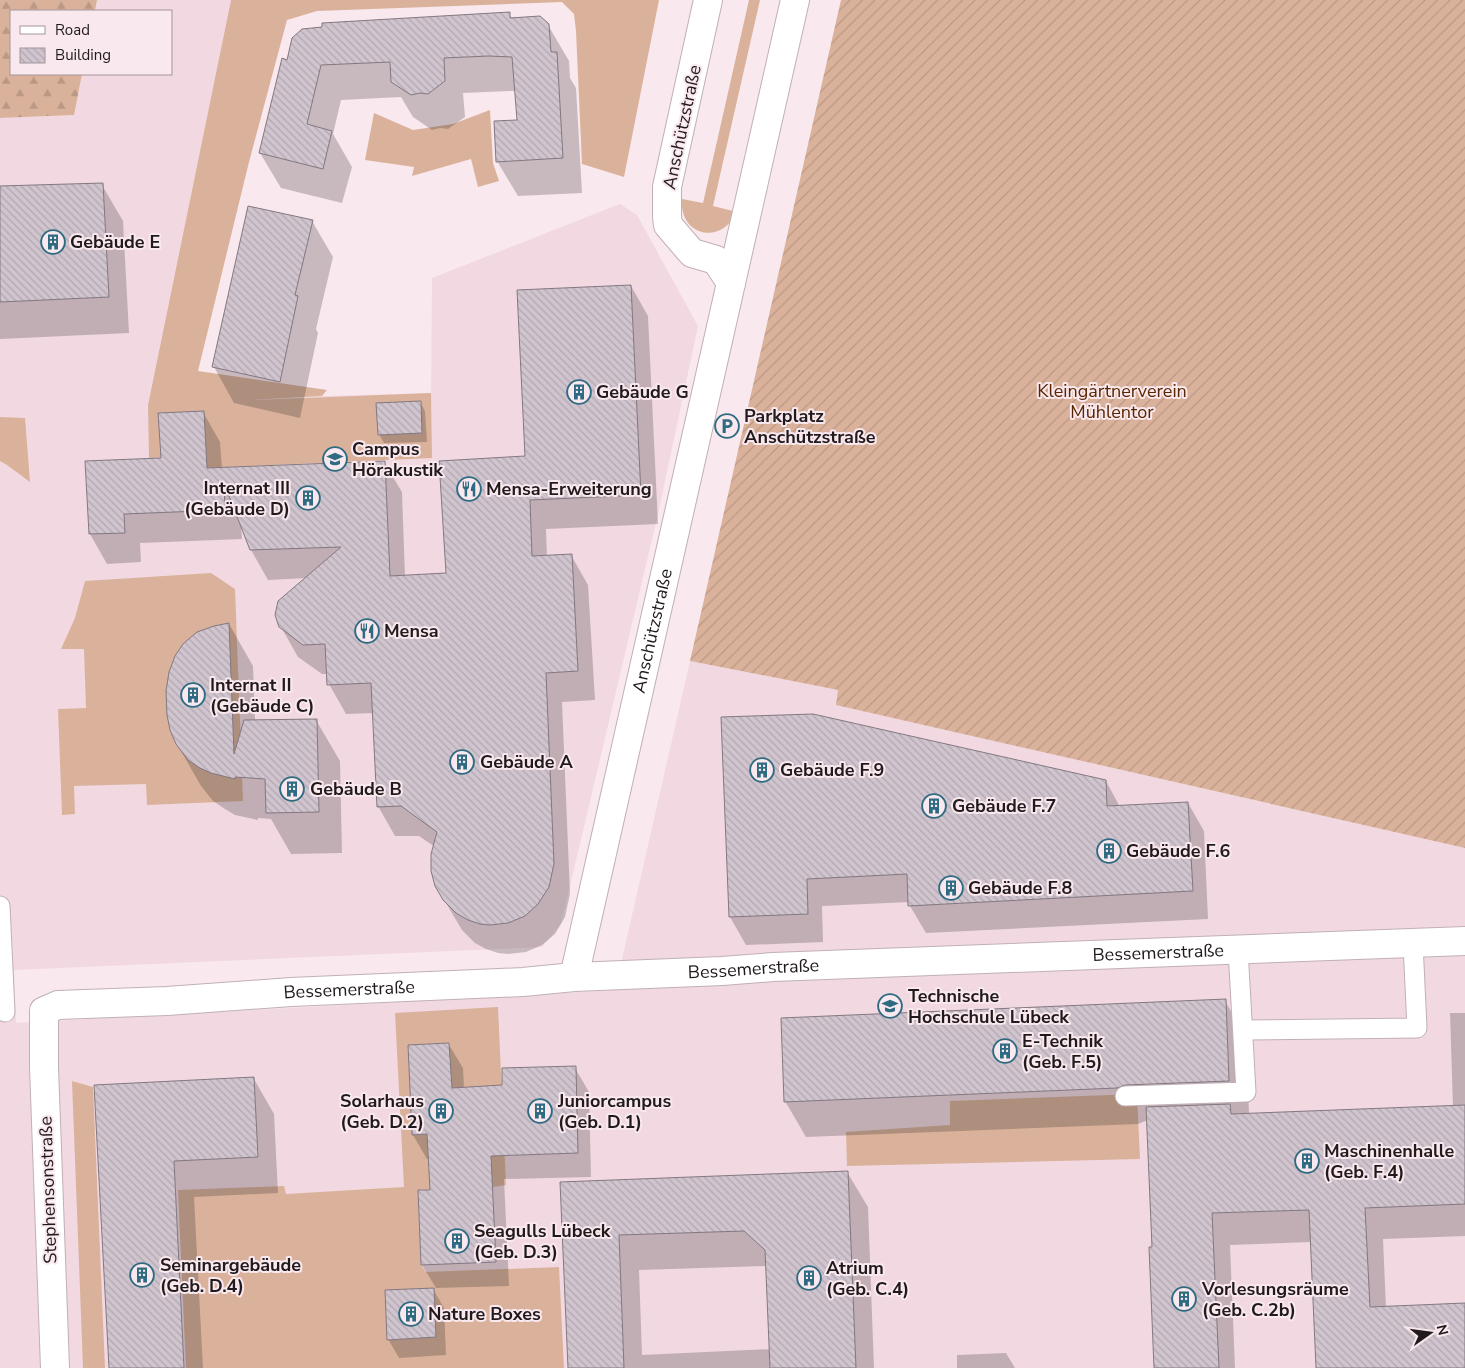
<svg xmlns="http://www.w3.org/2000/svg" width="1465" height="1368" viewBox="0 0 1465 1368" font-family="'Nunito Sans',sans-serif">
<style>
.built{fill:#f2d9e1}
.grass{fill:#dab29b}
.forest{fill:url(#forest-firs)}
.garden{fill:url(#garden-furrows)}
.shadow{fill:#0003;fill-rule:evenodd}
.building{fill:url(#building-back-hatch);stroke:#837881}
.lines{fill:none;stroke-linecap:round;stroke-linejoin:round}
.lane-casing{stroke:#c0b0b4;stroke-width:21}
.street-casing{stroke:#c0b0b4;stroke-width:30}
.lane{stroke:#fff;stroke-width:19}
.street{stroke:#fff;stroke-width:28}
.labels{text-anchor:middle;stroke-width:4;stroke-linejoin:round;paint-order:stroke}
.street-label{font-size:18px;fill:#201a1c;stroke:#f9e8ed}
.poi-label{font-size:18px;font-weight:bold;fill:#201a1c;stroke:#f9e8ed;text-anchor:start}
.park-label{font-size:18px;fill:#582600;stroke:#f9e8ed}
</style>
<defs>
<pattern id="forest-firs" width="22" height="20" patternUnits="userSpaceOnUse" patternTransform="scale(1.25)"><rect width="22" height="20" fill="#dab29b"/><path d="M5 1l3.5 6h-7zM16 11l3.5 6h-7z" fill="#bb9885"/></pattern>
<pattern id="garden-furrows" width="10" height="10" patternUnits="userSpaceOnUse" patternTransform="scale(1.25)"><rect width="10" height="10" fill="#dab29b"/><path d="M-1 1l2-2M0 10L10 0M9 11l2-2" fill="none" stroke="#bb9885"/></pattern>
<pattern id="building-back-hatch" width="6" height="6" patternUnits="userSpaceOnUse" patternTransform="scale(1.25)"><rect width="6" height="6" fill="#d0c4ce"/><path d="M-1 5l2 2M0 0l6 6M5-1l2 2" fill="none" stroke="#b2a8b0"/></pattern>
</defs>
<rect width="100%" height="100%" fill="#f9e8ed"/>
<!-- built -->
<polygon class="built" points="97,0 231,0 148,405 322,396 431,393 432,278 620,204 637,215 698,326 658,514 561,924 542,947 14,970 16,1023 615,990 690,661 838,690 837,705 1465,848 1465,1368 0,1368 0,118 73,115 82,74 171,74 171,11 95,11"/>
<!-- grass -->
<g class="grass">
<polygon points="231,0 659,0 624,177 582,164 576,31 574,14 562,2 317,11 287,20 249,162 198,371 327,390 322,396 251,400 431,393 432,458 204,468 203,456 149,458 148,405"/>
<path d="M749,0H760L713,206L737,212C721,246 679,236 682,199L703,203Z"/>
<polygon points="490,110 493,163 499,181 478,187 471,159 412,176 414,167 365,160 374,113 413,130 453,124"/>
<polygon points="0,417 25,418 30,482 7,465 0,461"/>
<polygon points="211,573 235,589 243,801 147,805 146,784 74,786 75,814 62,815 58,709 86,708 84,649 61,649 75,618 85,581"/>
<polygon points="498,1007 506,1185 493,1187 418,1190 421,1265 426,1272 559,1267 564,1368 186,1368 178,1190 284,1186 286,1194 404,1187 395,1013"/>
<polygon points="72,1081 93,1087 105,1368 83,1368"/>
<polygon points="1137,1094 1140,1159 847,1166 846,1132 950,1125 950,1101"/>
</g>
<!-- forest -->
<polygon class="forest" points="0,0 97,0 95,11 11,11 11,74 82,74 74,115 0,118"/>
<!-- garden -->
<polygon class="garden" points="841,0 1465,0 1465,848 836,705 838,690 690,661"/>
<!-- shadow -->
<g class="shadow">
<polygon points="509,14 513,19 548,25 569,61 570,78 576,88 582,193 518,196 497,161 518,121 516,91 509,91 463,93 465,117 448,129 440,128 432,130 413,117 401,97 341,100 333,134 352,167 342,203 281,188 260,153 288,61"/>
<polygon points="102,185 123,221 129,333 0,339 0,188"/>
<polygon points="312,221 333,257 316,329 318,333 300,418 234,403 214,367"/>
<polygon points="631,286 648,316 658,524 546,529 547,557 571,555 588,585 595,700 562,702 570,894 565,917 555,934 542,945 526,952 508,954 498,953 486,949 475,943 462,930 436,886 435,847 419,836 395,836 378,806 374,713 346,714 329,684 328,674 322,674 298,657 281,627 307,578 268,580 251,550 241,525 242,539 140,543 141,562 107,564 90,534 87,462 162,459 203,412 220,442 222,468 384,462 402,492 405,577 447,574 526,458"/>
<polygon points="420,402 425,411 427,442 384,443 379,434"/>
<polygon points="229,624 253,666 255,721 316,720 340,761 342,853 291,854 271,819 258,818 258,820 235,815 225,809 213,801 201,786 177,744"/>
<polygon points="722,718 1106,781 1120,807 1188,803 1204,831 1208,919 926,933 910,906 909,902 822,906 823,942 746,945 730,917"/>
<polygon points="1225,1001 1246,1037 1249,1115 1453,1107 1450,1013 1465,1013 1465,1236 1383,1239 1386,1308 1465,1304 1465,1368 1317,1368 1311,1242 1230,1245 1235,1368 1155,1368 1153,1248 1148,1120 1138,1124 806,1137 785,1101"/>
<polygon points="449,1045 463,1068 464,1089 504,1086 575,1068 589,1092 591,1177 504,1179 509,1286 436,1288 422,1265 432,1191 429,1159 427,1159 413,1135"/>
<polygon points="254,1079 274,1114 278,1193 194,1197 203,1368 110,1368 96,1086"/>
<path d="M847,1172L868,1207L874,1368H569L561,1184ZM766,1266L767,1267L771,1349L642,1355L639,1270Z"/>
<polygon points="433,1289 444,1308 446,1355 399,1358 388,1339"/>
<polygon points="1006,1353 1015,1368 957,1368 957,1355"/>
</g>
<!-- building -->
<g class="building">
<polygon points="510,12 510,18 540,16 549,24 551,52 557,52 563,158 496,162 494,121 517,120 512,57 488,56 444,58 445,81 428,94 420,93 411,95 391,82 390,62 321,65 307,124 332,131 323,169 259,153 282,58 287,60 292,38 302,29 322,27 322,23"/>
<polygon points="103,183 109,297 0,302 0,186"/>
<polygon points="248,206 313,220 295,295 298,296 280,382 212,367"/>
<polygon points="631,285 641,495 530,500 532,556 572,554 578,671 546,673 554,864 549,887 538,904 525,916 508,923 490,925 480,924 468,920 456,913 443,900 435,886 431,871 431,854 437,832 401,806 377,807 371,683 327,685 325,644 303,645 279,627 275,615 278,601 341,547 250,550 224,483 225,510 124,514 125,533 89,534 85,461 161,458 158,413 204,411 207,468 385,461 390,576 446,573 439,461 525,456 517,290"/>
<polygon points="421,401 422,433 378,435 376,403"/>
<polygon points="229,623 234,754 244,720 317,719 319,812 266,813 265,779 235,777 235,779 211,773 200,768 188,760 176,744 170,730 167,715 166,691 169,672 175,656 183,644 197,632 214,626"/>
<polygon points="813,714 1106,780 1107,806 1188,802 1193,891 908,906 907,874 807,879 808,914 729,917 721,717"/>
<polygon points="1226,999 1229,1081 1125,1085 1117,1088 784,1102 781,1018"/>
<polygon points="449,1043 452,1088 502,1085 502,1068 576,1066 578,1153 491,1156 496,1262 421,1265 418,1190 430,1190 427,1134 412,1135 408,1045"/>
<polygon points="254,1077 258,1157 174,1161 184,1368 109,1368 94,1085"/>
<polygon points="1230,1104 1231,1114 1465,1105 1465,1204 1365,1208 1370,1307 1465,1303 1465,1368 1316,1368 1309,1210 1212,1213 1219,1368 1154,1368 1149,1247 1152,1247 1146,1107"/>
<polygon points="848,1171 856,1368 770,1368 765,1250 744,1231 619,1235 624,1368 568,1368 560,1182"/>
<polygon points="434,1288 436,1337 387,1340 385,1290"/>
</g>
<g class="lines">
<!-- lane casing -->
<g class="lane-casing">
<g id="lane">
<polyline points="0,906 5,1012"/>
<polyline points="1243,1030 1417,1028 1413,943"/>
<polyline points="1125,1096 1246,1092 1238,949"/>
</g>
</g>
<!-- street casing -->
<g class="street-casing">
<g id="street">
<polyline points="708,0 667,187 667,217 668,225 692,253 716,260 731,283"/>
<path id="s1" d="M574,977L795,0"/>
<path id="s2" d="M55,1368L44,1067V1011L58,1005L167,1001L291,992L523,982L574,977L722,971L773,967L1465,941"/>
</g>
</g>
<!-- lane -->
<use href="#lane" class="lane"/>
<!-- street -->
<use href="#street" class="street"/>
</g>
<!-- icons -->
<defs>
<g id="building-ring" transform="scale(1.25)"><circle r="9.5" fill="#f9e8ed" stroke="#2e6b82" stroke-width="1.5"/><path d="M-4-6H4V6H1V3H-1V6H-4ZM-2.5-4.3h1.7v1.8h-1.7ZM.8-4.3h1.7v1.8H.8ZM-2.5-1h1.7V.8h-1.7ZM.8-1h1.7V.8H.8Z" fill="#2e6b82"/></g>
<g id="parking-ring" transform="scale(1.25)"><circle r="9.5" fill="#f9e8ed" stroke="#2e6b82" stroke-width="1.5"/><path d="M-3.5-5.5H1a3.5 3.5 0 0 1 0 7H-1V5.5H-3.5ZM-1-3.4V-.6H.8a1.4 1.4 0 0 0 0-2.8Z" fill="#2e6b82"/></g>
<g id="school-ring" transform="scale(1.25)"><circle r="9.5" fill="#f9e8ed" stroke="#2e6b82" stroke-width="1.5"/><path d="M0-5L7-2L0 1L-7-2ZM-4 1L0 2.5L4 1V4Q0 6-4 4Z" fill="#2e6b82"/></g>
<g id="restaurant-ring" transform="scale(1.25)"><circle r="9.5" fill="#f9e8ed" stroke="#2e6b82" stroke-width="1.5"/><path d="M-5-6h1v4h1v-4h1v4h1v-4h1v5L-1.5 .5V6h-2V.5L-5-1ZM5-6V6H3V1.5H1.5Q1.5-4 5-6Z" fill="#2e6b82"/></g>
<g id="university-ring" transform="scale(1.25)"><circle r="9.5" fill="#f9e8ed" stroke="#2e6b82" stroke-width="1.5"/><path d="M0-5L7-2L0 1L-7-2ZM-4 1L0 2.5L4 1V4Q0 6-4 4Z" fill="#2e6b82"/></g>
</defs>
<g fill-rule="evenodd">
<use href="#building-ring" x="53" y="242"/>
<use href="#building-ring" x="579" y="392"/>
<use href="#parking-ring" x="727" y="426"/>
<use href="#school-ring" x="335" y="459"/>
<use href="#restaurant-ring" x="469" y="489"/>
<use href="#building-ring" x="308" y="498"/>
<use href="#restaurant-ring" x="367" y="631"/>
<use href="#building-ring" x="193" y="695"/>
<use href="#building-ring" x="462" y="762"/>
<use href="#building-ring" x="762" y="770"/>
<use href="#building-ring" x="292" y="789"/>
<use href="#building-ring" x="934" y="806"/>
<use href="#building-ring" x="1109" y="851"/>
<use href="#building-ring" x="951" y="888"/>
<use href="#university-ring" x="890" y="1006"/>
<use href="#building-ring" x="1005" y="1051"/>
<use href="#building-ring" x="441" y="1111"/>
<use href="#building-ring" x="540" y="1111"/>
<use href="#building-ring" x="1307" y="1161"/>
<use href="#building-ring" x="457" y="1241"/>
<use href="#building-ring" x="142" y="1275"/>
<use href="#building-ring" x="809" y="1278"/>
<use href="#building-ring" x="1184" y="1299"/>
<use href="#building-ring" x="411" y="1314"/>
</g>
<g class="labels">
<!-- street labels -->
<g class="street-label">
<text transform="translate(682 127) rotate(-78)" y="6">Anschützstraße</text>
<text dy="6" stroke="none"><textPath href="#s1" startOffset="355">Anschützstraße</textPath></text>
<text dy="6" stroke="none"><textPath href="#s2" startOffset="1474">Bessemerstraße</textPath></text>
<text dy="6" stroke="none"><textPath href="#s2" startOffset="1069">Bessemerstraße</textPath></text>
<text dy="6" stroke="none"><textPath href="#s2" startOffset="664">Bessemerstraße</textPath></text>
<text transform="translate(48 1190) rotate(-92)" y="6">Stephensonstraße</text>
</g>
<!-- poi labels -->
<g class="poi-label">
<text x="70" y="248">Gebäude E</text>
<text x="596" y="398">Gebäude G</text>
<text x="744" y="422">Parkplatz<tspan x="744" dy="21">Anschützstraße</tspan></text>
<text x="352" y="455">Campus<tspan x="352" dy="21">Hörakustik</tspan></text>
<text x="290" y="494" text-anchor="end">Internat III<tspan x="290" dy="21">(Gebäude D)</tspan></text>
<text x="486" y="495">Mensa-Erweiterung</text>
<text x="384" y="637">Mensa</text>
<text x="210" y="691">Internat II<tspan x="210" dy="21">(Gebäude C)</tspan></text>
<text x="480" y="768">Gebäude A</text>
<text x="780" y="776">Gebäude F.9</text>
<text x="310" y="795">Gebäude B</text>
<text x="952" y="812">Gebäude F.7</text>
<text x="1126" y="857">Gebäude F.6</text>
<text x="968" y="894">Gebäude F.8</text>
<text x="908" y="1002">Technische<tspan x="908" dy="21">Hochschule Lübeck</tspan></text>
<text x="1022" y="1047">E-Technik<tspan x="1022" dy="21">(Geb. F.5)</tspan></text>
<text x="424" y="1107" text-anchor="end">Solarhaus<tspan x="424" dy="21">(Geb. D.2)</tspan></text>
<text x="558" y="1107">Juniorcampus<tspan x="558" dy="21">(Geb. D.1)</tspan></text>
<text x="1324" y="1157">Maschinenhalle<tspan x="1324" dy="21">(Geb. F.4)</tspan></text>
<text x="474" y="1237">Seagulls Lübeck<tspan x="474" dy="21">(Geb. D.3)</tspan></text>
<text x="160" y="1271">Seminargebäude<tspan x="160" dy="21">(Geb. D.4)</tspan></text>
<text x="826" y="1274">Atrium<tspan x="826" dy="21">(Geb. C.4)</tspan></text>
<text x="1202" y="1295">Vorlesungsräume<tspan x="1202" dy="21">(Geb. C.2b)</tspan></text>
<text x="428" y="1320">Nature Boxes</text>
</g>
<!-- park labels -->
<g class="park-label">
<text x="1112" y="397">Kleingärtnerverein<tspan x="1112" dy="21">Mühlentor</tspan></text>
</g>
</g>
<!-- legend -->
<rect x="10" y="10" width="162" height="65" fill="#f9e8ed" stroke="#a29699"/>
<rect x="20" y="26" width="25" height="8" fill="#ffffff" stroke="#a29699"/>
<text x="55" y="35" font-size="15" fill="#201a1c">Road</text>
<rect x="20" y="48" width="25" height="15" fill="url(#building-back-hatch)" stroke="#a29699"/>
<text x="55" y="60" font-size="15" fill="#201a1c">Building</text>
<!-- north arrow -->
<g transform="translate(1430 1333) rotate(76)" stroke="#f9e8ed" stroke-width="4" paint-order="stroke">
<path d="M0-4L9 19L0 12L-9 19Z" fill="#201a1c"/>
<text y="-8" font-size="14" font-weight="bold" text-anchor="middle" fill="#201a1c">N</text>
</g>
</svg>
